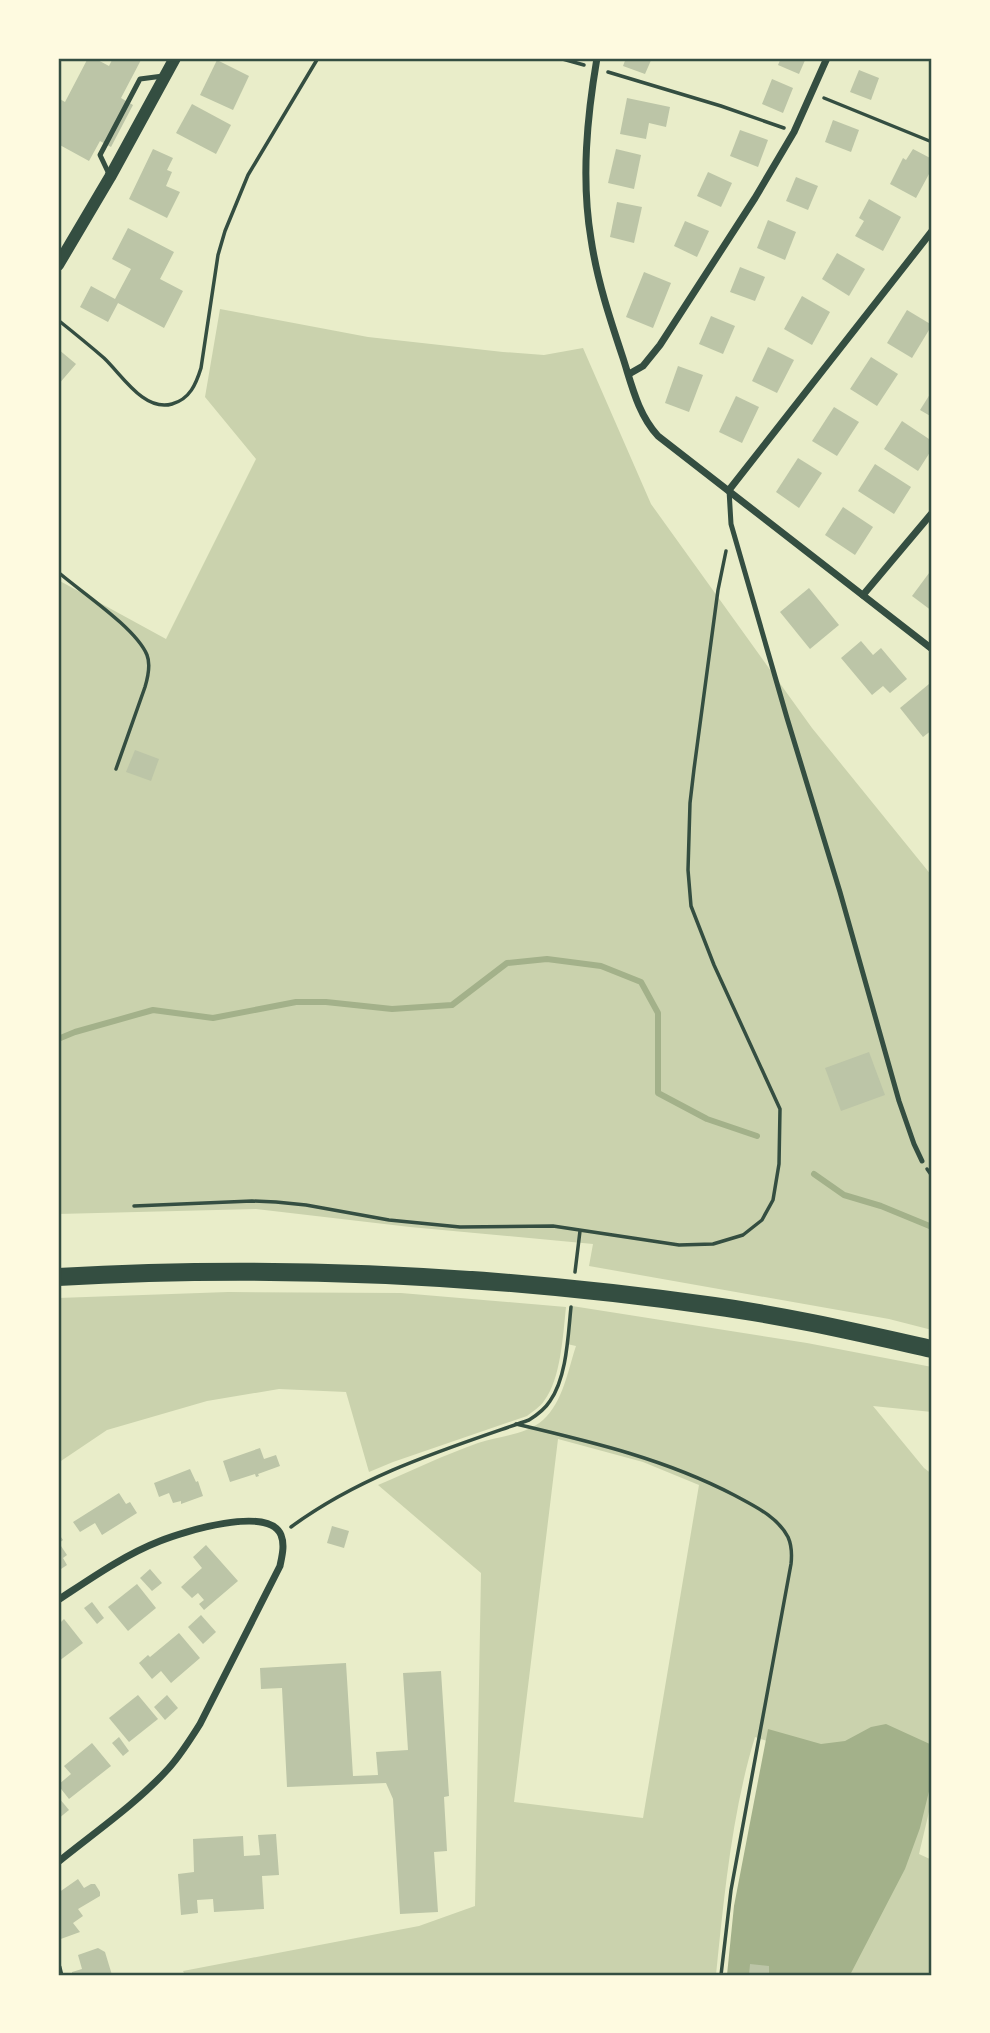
<svg xmlns="http://www.w3.org/2000/svg" width="990" height="2033" viewBox="0 0 990 2033" font-family="'IBM Plex Serif',serif">
<style>
.green{fill:#cad2ad;fill-rule:evenodd}
.water{fill:#a3b18a}
.lines{fill:none;stroke-linecap:round;stroke-linejoin:round}
.stream{stroke:#a3b18a;stroke-width:6}
.building{fill:#bcc5a7}
.path{stroke:#344e41;stroke-width:3.5}
.service{stroke:#344e41;stroke-width:5}
.minor{stroke:#344e41;stroke-width:7}
.tertiary{stroke:#344e41;stroke-width:12}
.primary{stroke:#344e41;stroke-width:18}
.neatline{fill:none;stroke:#344e41;stroke-width:2.5}
</style>
<rect width="100%" height="100%" fill="#e9edc9"/>
<!-- green -->
<g class="green">
<polygon points="220,309 368,337 503,352 544,355 583,348 651,504 812,728 932,876 932,1330 889,1319 589,1266 593,1244 410,1227 256,1209 58,1214 58,580 166,639 256,459 205,397"/>
<path d="M228,1292L401,1293L566,1307C563,1334 561,1379 544,1401C540,1407 533,1411 527,1416L393,1462L369,1472L346,1392L279,1389L207,1401L107,1430L58,1463V1298Z"/>
<path d="M572,1306L807,1343L932,1367V1412L873,1406L924,1468L932,1474V1799L919,1854L932,1860V1975H729L767,1741L755,1737C732,1812 724,1897 716,1975H185L183,1971L419,1926L475,1906L481,1573L378,1485C411,1471 444,1455 478,1443C499,1436 526,1435 543,1420C563,1402 568,1370 576,1346L567,1344ZM558,1439L643,1462L699,1485L643,1818L514,1802Z"/>
</g>
<!-- water -->
<polygon class="water" points="886,1724 932,1745 932,1779 920,1828 905,1869 850,1975 727,1975 734,1906 768,1729 821,1744 845,1741 871,1727"/>
<g class="lines">
<!-- stream -->
<g class="stream">
<polyline points="58,1039 75,1032 153,1010 213,1018 296,1002 326,1002 392,1009 452,1005 507,963 547,959 601,966 641,982 658,1013 658,1093 707,1119 757,1136"/>
<polyline points="814,1174 844,1195 881,1206 932,1227"/>
</g>
</g>
<!-- building -->
<g class="building">
<polygon points="88,58 94,58 109,66 113,58 142,58 121,98 133,105 111,147 100,141 89,161 58,144 58,98 65,102"/>
<polygon points="626,58 652,58 645,74 623,66"/>
<polygon points="781,58 806,58 799,74 778,65"/>
<polygon points="217,60 249,76 233,110 200,95"/>
<polygon points="859,70 879,78 871,100 850,92"/>
<polygon points="772,79 793,88 783,113 762,104"/>
<polygon points="627,98 670,107 666,127 649,123 646,139 620,134"/>
<polygon points="192,104 231,125 216,154 176,133"/>
<polygon points="833,120 859,130 851,152 825,142"/>
<polygon points="740,130 768,140 758,167 730,156"/>
<polygon points="153,149 173,158 167,170 172,172 166,186 180,192 167,218 129,199"/>
<polygon points="616,149 641,155 634,189 608,183"/>
<polygon points="913,149 932,159 932,175 929,174 916,198 890,184 903,158 906,160"/>
<polygon points="708,172 732,183 721,207 697,196"/>
<polygon points="796,177 818,186 808,210 786,201"/>
<polygon points="869,199 901,217 883,251 855,236 864,221 859,218"/>
<polygon points="617,202 642,207 634,243 610,237"/>
<polygon points="768,220 796,232 785,260 757,248"/>
<polygon points="685,221 709,231 697,257 674,246"/>
<polygon points="128,228 174,252 160,279 183,291 164,328 118,303 108,322 80,307 91,286 115,299 131,269 112,259"/>
<polygon points="837,253 865,269 849,296 822,279"/>
<polygon points="740,267 765,277 755,301 730,292"/>
<polygon points="644,272 671,283 653,328 626,317"/>
<polygon points="802,296 830,312 812,345 784,329"/>
<polygon points="907,310 932,325 912,358 887,343"/>
<polygon points="711,316 735,326 723,354 699,344"/>
<polygon points="768,347 794,360 777,393 752,381"/>
<polygon points="58,349 76,364 58,385"/>
<polygon points="871,357 898,374 877,406 850,389"/>
<polygon points="678,366 703,375 689,412 665,403"/>
<polygon points="932,391 932,417 920,410"/>
<polygon points="736,396 759,407 742,443 719,432"/>
<polygon points="834,407 859,422 837,456 812,441"/>
<polygon points="902,421 932,441 932,449 918,471 884,449"/>
<polygon points="798,458 822,473 799,508 776,492"/>
<polygon points="875,464 911,487 894,514 858,491"/>
<polygon points="843,507 873,527 855,555 825,535"/>
<polygon points="932,569 932,611 912,596"/>
<polygon points="809,588 839,625 810,649 780,612"/>
<polygon points="861,641 873,655 881,648 907,679 890,693 883,686 872,695 841,658"/>
<polygon points="929,684 932,688 932,730 923,737 900,708"/>
<polygon points="135,750 159,759 151,781 126,772"/>
<polygon points="869,1052 885,1095 841,1111 825,1068"/>
<polygon points="260,1448 264,1459 276,1455 280,1466 258,1474 259,1476 256,1477 255,1474 230,1482 223,1461"/>
<polygon points="190,1469 196,1482 198,1481 203,1496 181,1504 181,1501 173,1503 169,1493 159,1497 154,1483"/>
<polygon points="119,1493 126,1504 130,1502 137,1513 102,1535 95,1523 80,1532 73,1522"/>
<polygon points="332,1526 349,1531 344,1548 327,1543"/>
<polygon points="58,1533 63,1540 59,1543 67,1555 63,1558 67,1565 58,1571"/>
<polygon points="206,1545 238,1581 204,1610 199,1604 204,1600 198,1593 192,1598 181,1587 202,1568 193,1557"/>
<polygon points="150,1569 162,1583 152,1591 140,1578"/>
<polygon points="137,1584 156,1608 128,1631 108,1607"/>
<polygon points="92,1602 104,1618 97,1624 84,1608"/>
<polygon points="201,1615 216,1632 203,1644 188,1627"/>
<polygon points="64,1619 83,1643 59,1661 58,1625"/>
<polygon points="179,1633 200,1658 171,1683 161,1671 152,1679 139,1663 148,1655 150,1657"/>
<polygon points="346,1663 353,1776 378,1775 376,1752 408,1750 403,1673 441,1671 449,1796 444,1797 447,1851 434,1852 438,1912 400,1914 393,1799 386,1783 287,1787 282,1688 261,1689 260,1668"/>
<polygon points="138,1695 158,1719 129,1742 109,1718"/>
<polygon points="167,1695 178,1708 165,1720 154,1707"/>
<polygon points="119,1737 129,1751 123,1756 112,1743"/>
<polygon points="92,1743 111,1766 69,1799 58,1785 71,1774 64,1766"/>
<polygon points="59,1798 69,1810 58,1819 58,1800"/>
<polygon points="276,1834 279,1875 262,1876 264,1909 214,1912 213,1899 197,1900 198,1913 181,1915 178,1874 194,1872 193,1839 243,1836 244,1856 260,1855 258,1835"/>
<polygon points="78,1879 84,1888 91,1884 95,1884 100,1892 100,1896 78,1909 83,1916 73,1923 80,1932 58,1940 58,1893"/>
<polygon points="98,1948 105,1952 112,1975 72,1975 72,1972 82,1969 78,1955"/>
<polygon points="750,1964 769,1966 769,1975 749,1975"/>
</g>
<g class="lines">
<!-- path -->
<g class="path">
<polyline points="559,58 584,65"/>
<polyline points="608,72 721,106 784,128"/>
<polyline points="824,98 932,142"/>
<path d="M58,320C73,332 89,345 104,358C122,375 144,412 172,404C190,399 196,384 201,368L218,255L225,231L248,175L318,58"/>
<path d="M58,572C81,592 136,628 147,655C151,665 148,677 145,687L116,769"/>
<polyline points="927,1169 932,1176"/>
<polyline points="134,1206 252,1201 276,1202 306,1205 389,1220 460,1227 553,1226 679,1245 713,1244 743,1235 762,1220 773,1200 779,1164 780,1109 714,965 691,906 688,870 690,803 694,769 718,590 726,551"/>
<polyline points="575,1272 580,1231"/>
<path d="M516,1424C592,1442 665,1459 734,1495C754,1506 777,1516 788,1537C792,1546 792,1555 791,1564L731,1890L721,1975"/>
<path d="M291,1527C363,1474 446,1449 529,1420C537,1415 545,1409 550,1401C567,1377 568,1335 571,1307"/>
</g>
<!-- service -->
<g class="service">
<polyline points="109,174 100,155 140,79 163,76"/>
<polyline points="729,490 731,524 787,718 840,892 899,1101 914,1144 922,1161"/>
</g>
<!-- minor -->
<g class="minor">
<path d="M597,58C587,117 581,179 591,239C597,280 610,319 623,358C632,386 638,414 658,436L932,649"/>
<polyline points="629,374 643,366 660,345 755,198 794,132 827,58"/>
<polyline points="729,490 932,231"/>
<polyline points="863,595 932,513"/>
<path d="M58,1600C90,1579 124,1555 160,1541C182,1532 269,1505 281,1535C285,1545 282,1556 280,1566L200,1724C190,1740 180,1756 168,1769C136,1804 95,1832 58,1862"/>
<polyline points="58,1967 60,1975"/>
</g>
<!-- tertiary -->
<polyline class="tertiary" points="58,265 110,177 175,58"/>
<!-- primary -->
<path class="primary" d="M58,1277C277,1264 496,1275 714,1306C787,1316 860,1333 932,1349"/>
</g>
<!-- border -->
<rect width="990" height="2033" fill="none" stroke="#fefae0" stroke-width="119"/>
<rect x="60" y="60" width="870" height="1914" class="neatline"/>
</svg>
